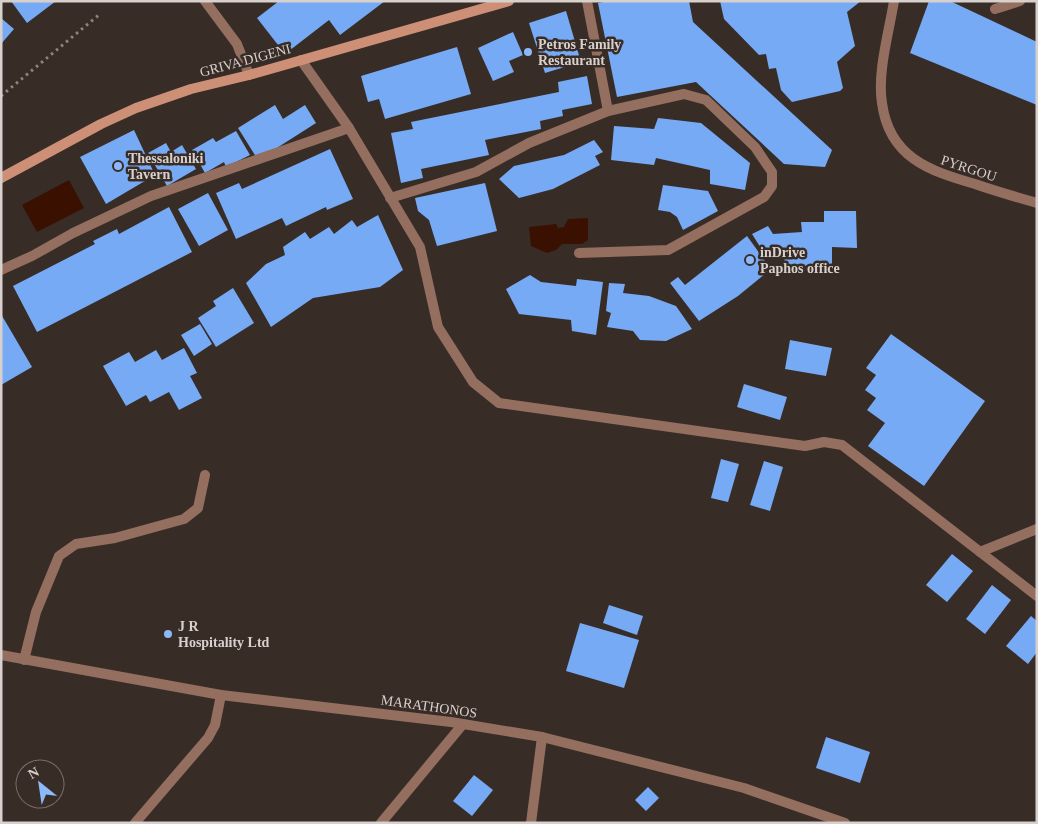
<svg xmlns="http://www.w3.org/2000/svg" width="1038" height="824" viewBox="0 0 1038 824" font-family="'Times New Roman',serif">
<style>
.water{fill:#3a1000}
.building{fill:#77aaf5}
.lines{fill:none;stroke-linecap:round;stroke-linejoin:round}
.path{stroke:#8d837f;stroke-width:3;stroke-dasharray:2.5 4;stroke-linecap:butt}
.service{stroke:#946e5e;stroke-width:10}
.minor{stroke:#946e5e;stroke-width:10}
.secondary{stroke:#cd9077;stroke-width:10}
.poi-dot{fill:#8cb9fc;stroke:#382c27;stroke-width:2}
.labels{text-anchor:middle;stroke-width:5;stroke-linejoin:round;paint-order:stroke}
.poi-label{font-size:14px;font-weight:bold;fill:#d8d0cd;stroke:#382c27;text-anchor:start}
.street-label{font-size:14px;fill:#d8d0cd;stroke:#382c27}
</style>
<rect width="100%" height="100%" fill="#382c27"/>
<!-- water -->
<g class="water">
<polygon points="69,180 84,208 37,232 22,205"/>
<polygon points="588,218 588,240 582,244 562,244 556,250 547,253 531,246 529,227 556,224 558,228 564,227 568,219"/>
</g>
<!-- building -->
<g class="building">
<polygon points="11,1 56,1 27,23"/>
<polygon points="279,1 385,1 340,35 329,20 285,54 257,18"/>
<polygon points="609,1 689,1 693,22 832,150 825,167 784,164 696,82 617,97 598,3"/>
<polygon points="720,1 861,1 847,12 855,46 837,62 843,88 840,91 792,102 781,90 776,68 769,69 766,54 759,55 724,19"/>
<polygon points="929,1 950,1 1037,42 1037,105 910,53"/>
<polygon points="566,11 581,62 545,73 529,23"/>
<polygon points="1,18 14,29 1,44"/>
<polygon points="513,32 523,55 509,61 514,72 493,81 478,48"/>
<polygon points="457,47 471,94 385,119 379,99 368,102 361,76"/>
<polygon points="587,76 592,104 562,110 563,116 540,121 541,129 485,140 489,155 421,169 423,178 401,183 391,133 413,129 411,122 559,92 558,82"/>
<polygon points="275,105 283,119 305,105 316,123 258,160 238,128"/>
<polygon points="658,118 701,123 750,163 745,190 710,184 710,170 656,158 654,165 611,160 614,126 654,129"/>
<polygon points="134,130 155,175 106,204 80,157"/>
<polygon points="236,131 250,155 226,167 224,162 205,173 192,150 213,138 216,142"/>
<polygon points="594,140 603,152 595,156 600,165 553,189 519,198 499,179 514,166 564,155"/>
<polygon points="166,143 171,152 182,145 196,169 167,186 148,153"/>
<polygon points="330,149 353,199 327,210 326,207 286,226 282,218 236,239 216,193 239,183 242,189"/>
<polygon points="485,183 497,231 437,246 429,220 418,211 415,198"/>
<polygon points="663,185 708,191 718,211 683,230 677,217 670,212 658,210"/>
<polygon points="208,193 228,230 199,246 178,209"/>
<polygon points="169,207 192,252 37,332 13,286 95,244 93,241 117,229 119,234"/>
<polygon points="824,211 856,211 857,248 832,247 832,264 785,267 784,255 764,253 752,234 768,226 773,234 802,232 801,222 824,222"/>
<polygon points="378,215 403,270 380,287 313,298 271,327 246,283 266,264 285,255 283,247 305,232 310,239 329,227 334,234 352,220 357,227"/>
<polygon points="747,236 771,269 738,296 699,321 670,283 678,277 685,285"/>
<polygon points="530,275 541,282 576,286 577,279 603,282 596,335 572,331 571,320 519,314 506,289"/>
<polygon points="609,283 625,284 623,293 649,296 676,306 692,329 666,341 640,340 633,331 607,327 611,313 606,311"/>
<polygon points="233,288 254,323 216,347 198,318 216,306 213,301"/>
<polygon points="1,314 32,367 1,385"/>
<polygon points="200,324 212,344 194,356 181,335"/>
<polygon points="891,334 985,401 924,486 868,446 885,423 867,410 876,398 865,390 876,375 866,368"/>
<polygon points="790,340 832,348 826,376 785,369"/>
<polygon points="184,348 197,373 190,376 202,398 179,410 169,392 150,402 146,395 126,406 103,366 129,352 135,362 156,350 162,360"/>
<polygon points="744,384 787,397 780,420 737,407"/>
<polygon points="721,459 739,464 728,502 711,498"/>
<polygon points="764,461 783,467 770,511 750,505"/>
<polygon points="952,554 973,571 947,602 926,585"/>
<polygon points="992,585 1011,600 985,634 966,619"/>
<polygon points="609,605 643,616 637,635 603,623"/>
<polygon points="1031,616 1037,621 1037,652 1028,664 1006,646"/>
<polygon points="580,623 639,640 624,688 566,671"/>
<polygon points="826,737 870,752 860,783 816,768"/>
<polygon points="474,775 493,790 472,816 453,801"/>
<polygon points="648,787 659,798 646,811 635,800"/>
</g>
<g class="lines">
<!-- path -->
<polyline class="path" points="1,96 100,14"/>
<!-- service -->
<g class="service">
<polyline points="587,1 608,111"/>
<polyline points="995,9 1020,1"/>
<polyline points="390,198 476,172 529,143 608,111 684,94 706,100 755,147 772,172 772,186 764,197 668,250 579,253"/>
<polyline points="1,270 32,256 73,233 151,196 349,128"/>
<polyline points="24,660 36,612 59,556 76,544 115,538 184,519 198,508 205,475"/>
<polyline points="381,823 463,724"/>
</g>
<!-- minor -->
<g class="minor">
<polyline points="205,1 237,44 249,75"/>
<path d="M894,1C889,32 877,73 882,103C889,157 929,171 975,184C995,191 1016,197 1037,203"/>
<polyline points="301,60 349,128 420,247 438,327 473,382 499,403 805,446 824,442 842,445 1037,596"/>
<polyline points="980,552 1037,529"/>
<polyline points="1,655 221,695 451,722 542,737 744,788 845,823"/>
<polyline points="135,823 208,738 215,725 221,695"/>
<polyline points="531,823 542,737"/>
</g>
<!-- secondary -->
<polyline class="secondary" points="1,178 101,124 136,108 191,89 249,75 509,1"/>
</g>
<!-- markers -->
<g class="poi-dot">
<circle cx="528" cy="52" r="5"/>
<circle cx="118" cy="166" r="5"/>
<circle cx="750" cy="260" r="5"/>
<circle cx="168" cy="634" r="5"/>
</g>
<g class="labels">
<!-- poi labels -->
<g class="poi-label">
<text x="538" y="49">Petros Family<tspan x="538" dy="16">Restaurant</tspan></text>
<text x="128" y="163">Thessaloniki<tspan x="128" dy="16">Tavern</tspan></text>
<text x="760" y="257">inDrive<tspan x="760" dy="16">Paphos office</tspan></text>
<text x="178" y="631">J R<tspan x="178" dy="16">Hospitality Ltd</tspan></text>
</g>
<!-- street labels -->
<g class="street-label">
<text transform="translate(245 60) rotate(-15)" y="5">GRIVA DIGENI</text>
<text transform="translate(969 168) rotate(18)" y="5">PYRGOU</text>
<text transform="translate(429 706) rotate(8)" y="5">MARATHONOS</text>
</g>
</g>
<!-- border -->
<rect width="1038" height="824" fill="none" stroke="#d8d0cd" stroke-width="5"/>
<!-- north arrow -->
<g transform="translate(40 784) rotate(330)"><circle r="24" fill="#382c27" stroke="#786e69"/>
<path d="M0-4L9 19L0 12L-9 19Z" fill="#8cb9fc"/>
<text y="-8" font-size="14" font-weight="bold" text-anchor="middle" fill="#d8d0cd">N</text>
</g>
</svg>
